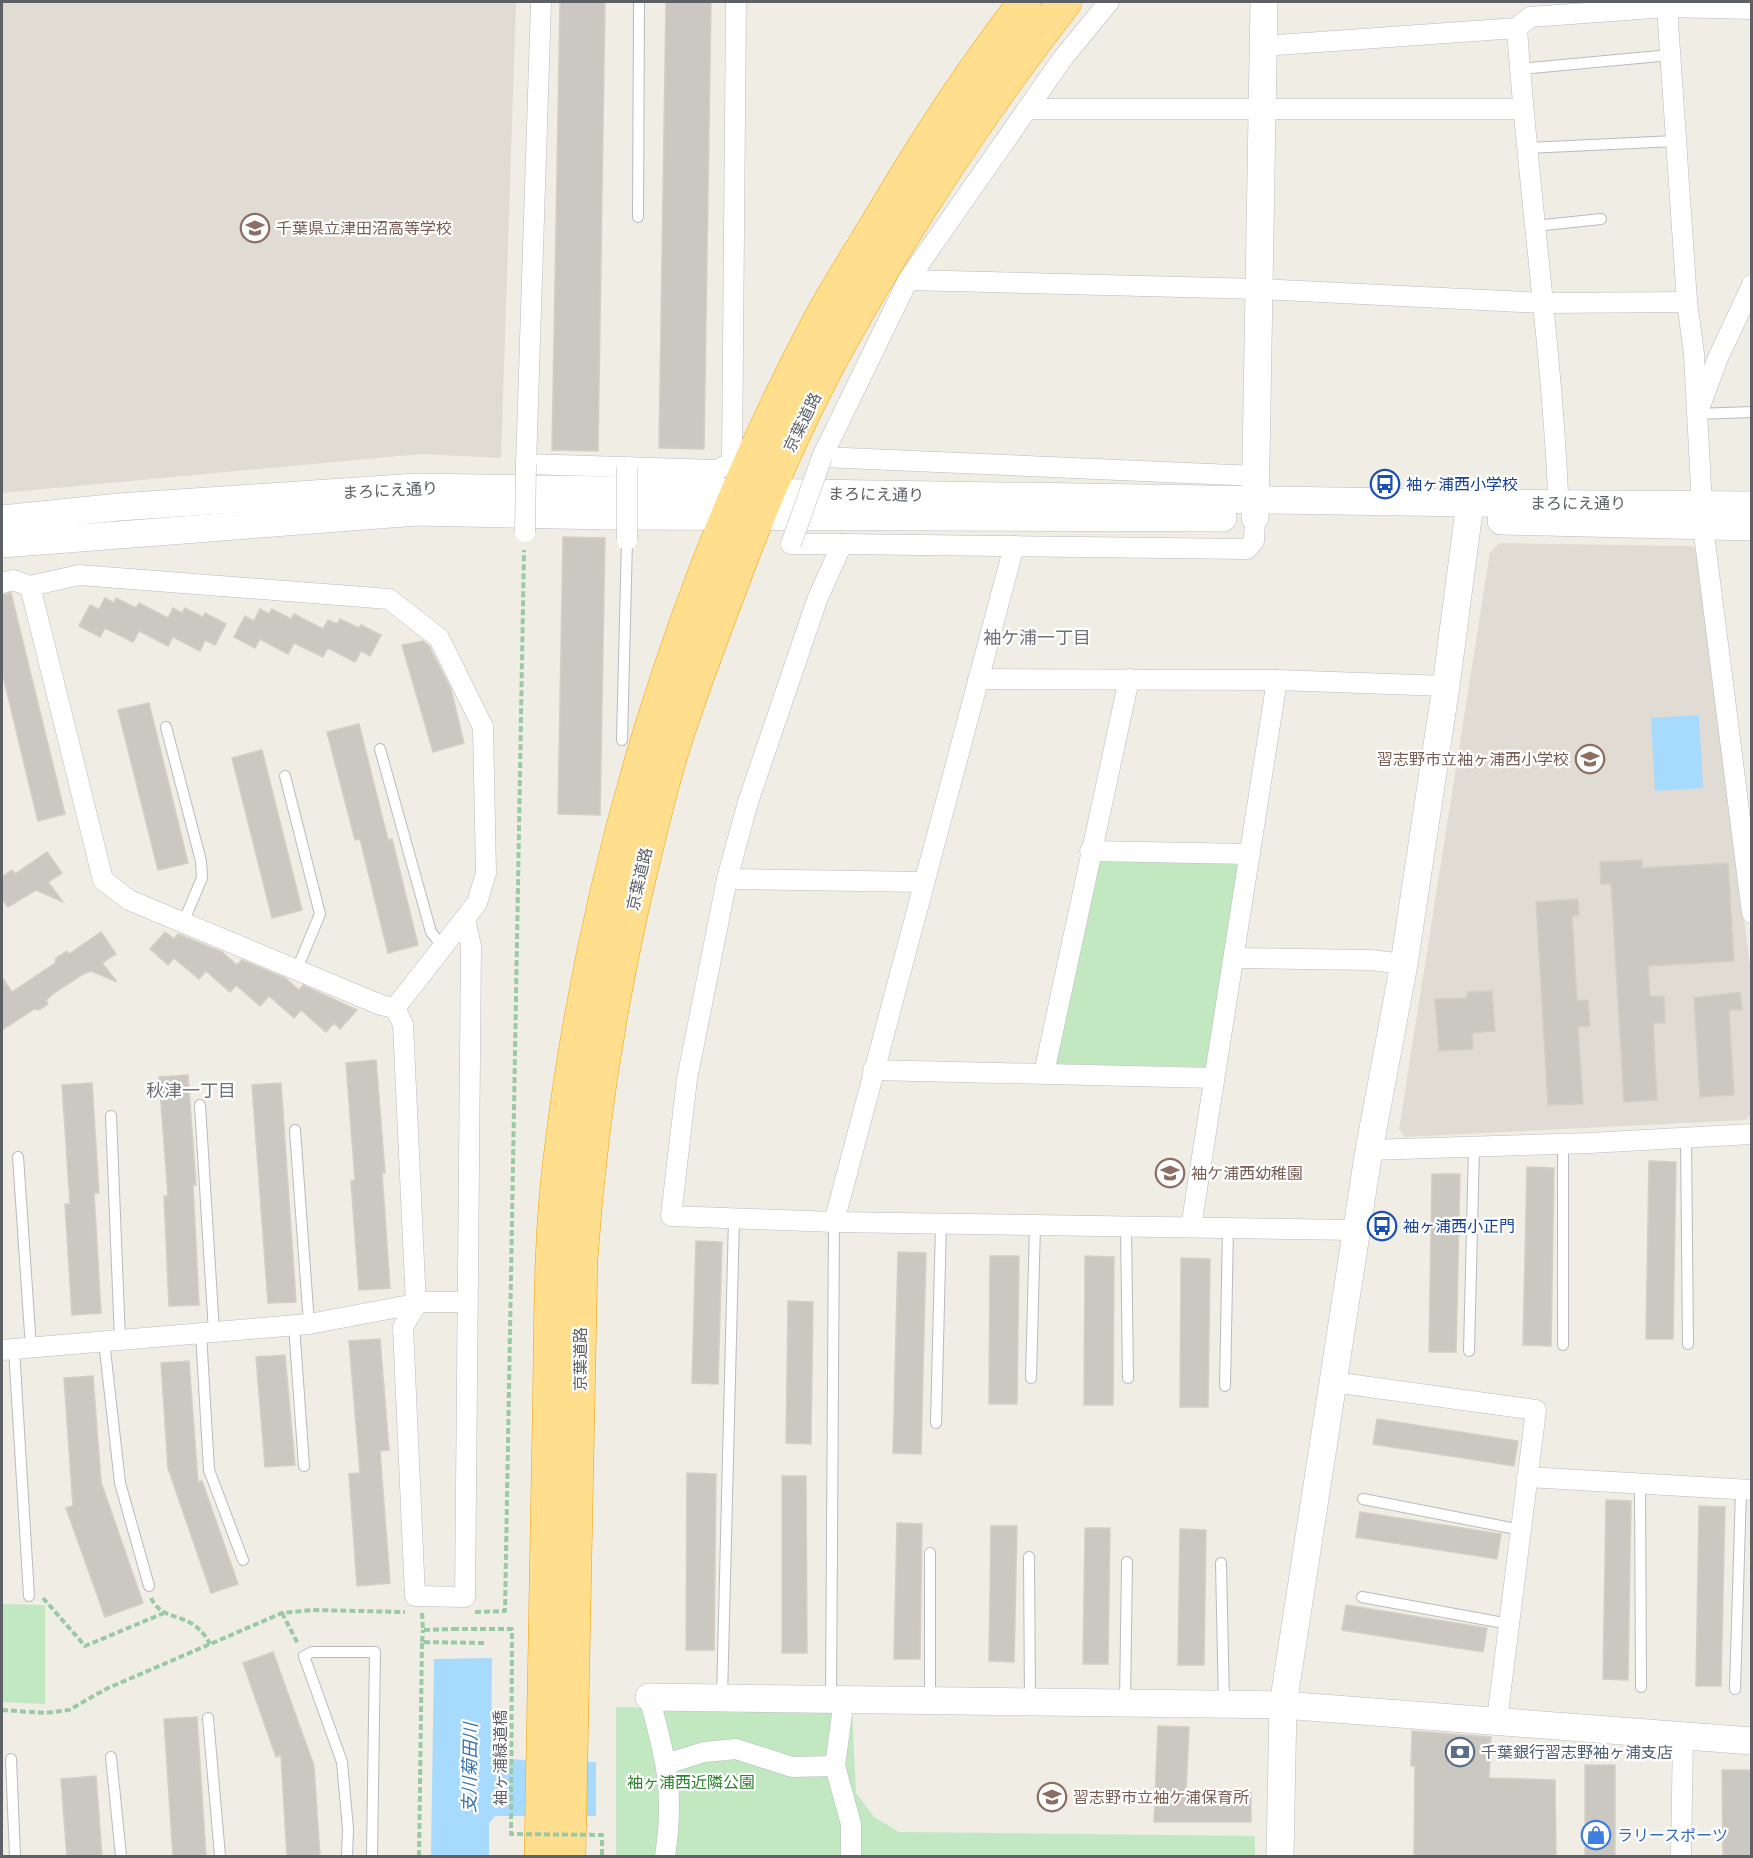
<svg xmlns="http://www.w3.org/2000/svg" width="1753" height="1858" viewBox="0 0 1753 1858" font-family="Karla,'Noto Sans JP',sans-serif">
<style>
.education{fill:#e0dcd3}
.green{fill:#c2e8c1}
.water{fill:#a6dbff}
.building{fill:#cbc8c2;stroke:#d5cfc3;stroke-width:1.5}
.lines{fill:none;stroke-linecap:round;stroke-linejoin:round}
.lane-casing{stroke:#b8bbbf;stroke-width:12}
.street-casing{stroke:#b8bbbf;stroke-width:21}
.secondary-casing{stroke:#b9bcc2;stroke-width:28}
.highway-casing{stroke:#f5a100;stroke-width:34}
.path{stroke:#9ac9a6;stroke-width:4;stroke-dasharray:6 3;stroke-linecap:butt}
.lane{stroke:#fff;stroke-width:10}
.street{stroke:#fff;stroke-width:20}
.secondary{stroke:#fff;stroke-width:27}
.highway{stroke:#ffdf8d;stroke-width:33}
.street-bridge-casing{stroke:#b8bbbf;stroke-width:21;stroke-linecap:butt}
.path-bridge{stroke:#9ac9a6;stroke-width:4;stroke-dasharray:6 3;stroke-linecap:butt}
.street-bridge{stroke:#fff;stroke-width:20}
.labels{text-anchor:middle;stroke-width:4.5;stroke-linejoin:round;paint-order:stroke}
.education-label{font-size:16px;fill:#785e54;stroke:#fff;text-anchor:start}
.street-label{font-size:16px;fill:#5d6166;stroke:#fff}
.transit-label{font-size:16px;fill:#164399;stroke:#fff;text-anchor:start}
.service-label{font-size:16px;fill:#4e5e75;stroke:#fff;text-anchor:start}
.park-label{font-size:16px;fill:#308232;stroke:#fff}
.shop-label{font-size:16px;fill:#366cbe;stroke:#fff;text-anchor:start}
.neighbourhood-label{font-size:18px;fill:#6e7378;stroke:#fff}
.water-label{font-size:18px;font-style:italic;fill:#3c76ad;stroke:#fff}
</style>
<rect width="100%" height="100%" fill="#f0ede5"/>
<!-- education -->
<g class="education">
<polygon points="2,2 516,2 501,458 421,454 2,493"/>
<polygon points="1500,543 1692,546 1697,552 1750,965 1751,1114 1745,1120 1405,1137 1399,1129 1490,552"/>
</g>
<!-- green -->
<g class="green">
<polygon points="1097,858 1241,861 1209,1067 1052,1064"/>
<polygon points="2,1604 45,1605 45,1704 2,1702"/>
<polygon points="616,1707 852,1711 856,1793 874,1817 899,1832 1255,1836 1255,1856 616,1856"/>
</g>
<!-- water -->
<g class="water">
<polygon points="1699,715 1703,788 1655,791 1651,718"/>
<polygon points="492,1658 491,1752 496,1759 596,1762 596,1816 495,1816 489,1823 489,1856 431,1856 434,1659"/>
</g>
<!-- building -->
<g class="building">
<polygon points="560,2 605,2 598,451 552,450"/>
<polygon points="666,2 711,2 704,449 659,448"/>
<polygon points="563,537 605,538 600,815 558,814"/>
<polygon points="11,593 65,814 38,821 2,672 2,595"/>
<polygon points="105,598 114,603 116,598 136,608 139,603 168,618 173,608 182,613 185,608 203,617 205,613 226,624 215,645 205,640 200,651 173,637 168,646 139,631 133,642 105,628 100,637 79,626 90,605 99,609"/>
<polygon points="260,609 269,614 272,609 291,619 294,614 323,629 328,620 337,624 340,619 359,628 361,625 381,635 370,656 361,651 355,662 328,648 323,657 294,643 288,654 260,639 255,648 234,637 245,616 254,621"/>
<polygon points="423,641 429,646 451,689 464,743 433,752 402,645"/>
<polygon points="149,703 188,863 158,870 118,710"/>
<polygon points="359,724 388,840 392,839 418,945 388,953 360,839 355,840 327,732"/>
<polygon points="262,750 302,910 272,918 232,758"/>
<polygon points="47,852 62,873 48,882 63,902 36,890 8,907 2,899 2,877 12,870 15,874"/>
<polygon points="1642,860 1642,868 1728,863 1734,961 1648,966 1650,996 1664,996 1665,1023 1653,1023 1657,1100 1624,1102 1611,884 1601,884 1600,862"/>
<polygon points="1578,899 1579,915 1572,916 1577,1001 1588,1000 1590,1026 1578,1027 1583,1104 1548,1105 1536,902"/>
<polygon points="101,932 116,954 102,963 117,982 91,971 83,974 54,993 46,1000 48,1004 39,1010 34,1009 2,1030 2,977 12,992 55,963 56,958 67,951 69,954"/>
<polygon points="165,932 174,939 178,934 222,952 237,965 242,960 285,978 299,990 303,985 357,1010 340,1029 334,1023 326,1032 301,1010 294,1018 269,996 260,1006 236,985 230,992 206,971 199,979 174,958 168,965 150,949"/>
<polygon points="1492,991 1495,1031 1472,1033 1473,1049 1439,1051 1435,999 1467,998 1467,992"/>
<polygon points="1740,992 1742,1010 1729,1010 1734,1095 1700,1097 1694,998"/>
<polygon points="376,1060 385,1173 382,1173 390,1288 359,1290 351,1181 355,1180 346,1063"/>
<polygon points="188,1075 196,1185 193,1185 199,1305 169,1306 164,1196 168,1196 159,1077"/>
<polygon points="92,1083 99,1193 94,1193 101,1313 72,1315 65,1204 70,1204 62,1085"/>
<polygon points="281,1083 296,1302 268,1303 252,1085"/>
<polygon points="1649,1161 1676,1162 1673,1339 1646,1339"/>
<polygon points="1527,1167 1554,1168 1551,1346 1523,1345"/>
<polygon points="1432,1174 1460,1174 1456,1352 1429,1352"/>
<polygon points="696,1241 722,1242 718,1384 692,1383"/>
<polygon points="898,1252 926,1253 921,1454 893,1453"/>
<polygon points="990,1256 1019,1256 1017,1404 989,1404"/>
<polygon points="1085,1256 1114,1257 1113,1405 1084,1405"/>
<polygon points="1181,1258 1210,1259 1208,1407 1180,1407"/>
<polygon points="788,1301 813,1302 811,1444 786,1443"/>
<polygon points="380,1339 389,1450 380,1451 390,1583 357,1586 349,1474 360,1473 349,1341"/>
<polygon points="285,1355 295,1465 265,1467 256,1357"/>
<polygon points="189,1361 198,1482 202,1481 238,1584 211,1593 168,1468 161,1363"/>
<polygon points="93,1376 101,1482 143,1603 105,1617 66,1508 73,1506 64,1378"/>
<polygon points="1377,1419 1518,1441 1514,1466 1373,1444"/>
<polygon points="687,1473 716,1474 714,1650 686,1650"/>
<polygon points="782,1476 806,1476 807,1653 782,1653"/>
<polygon points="1606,1500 1631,1501 1628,1680 1603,1679"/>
<polygon points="1699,1506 1725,1507 1721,1686 1696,1686"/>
<polygon points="1360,1512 1501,1534 1497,1559 1356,1537"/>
<polygon points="897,1523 922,1524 920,1659 894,1659"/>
<polygon points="991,1526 1017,1526 1014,1662 989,1661"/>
<polygon points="1085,1528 1110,1528 1108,1664 1083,1664"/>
<polygon points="1180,1529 1206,1530 1204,1665 1178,1665"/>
<polygon points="1346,1605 1487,1628 1483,1652 1342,1630"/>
<polygon points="273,1652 314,1766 320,1857 287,1857 281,1755 276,1757 243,1663"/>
<polygon points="197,1717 206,1857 173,1857 164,1719"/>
<polygon points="1158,1726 1189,1727 1186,1791 1251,1792 1251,1822 1154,1822"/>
<polygon points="1412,1731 1491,1737 1489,1778 1555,1780 1556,1857 1414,1857 1415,1766 1411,1766"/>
<rect x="1585" y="1765" width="30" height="92"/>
<polygon points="1722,1770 1750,1770 1750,1857 1723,1857"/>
<polygon points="96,1776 102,1857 67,1857 61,1779"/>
</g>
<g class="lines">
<!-- lane casing -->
<g class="lane-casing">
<g id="lane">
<polyline points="1520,69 1670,55"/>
<polyline points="1527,148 1676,141"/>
<polyline points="638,217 639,2"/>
<polyline points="1535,226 1601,219"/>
<polyline points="1697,414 1752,412"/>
<polyline points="166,727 201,861 202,878 183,923"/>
<polyline points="622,740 627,540"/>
<polyline points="380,749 431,932 442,946"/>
<polyline points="285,776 320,914 297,969"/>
<polyline points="200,1105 214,1332"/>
<polyline points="111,1116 120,1340"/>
<polyline points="295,1130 309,1324"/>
<polyline points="1686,1138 1688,1344"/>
<polyline points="1563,1144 1563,1345"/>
<polyline points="18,1157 31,1348"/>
<polyline points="1126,1226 1128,1378"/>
<polyline points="294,1325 304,1466"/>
<polyline points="201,1333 209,1470 243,1560"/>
<polyline points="104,1341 120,1483 149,1586"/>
<polyline points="14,1349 29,1596"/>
<polyline points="1469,1351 1474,1147"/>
<polyline points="1031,1378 1035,1225"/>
<polyline points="1225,1386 1228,1228"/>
<polyline points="936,1423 941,1223"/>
<polyline points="1640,1484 1641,1687"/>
<polyline points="1363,1499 1521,1530"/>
<polyline points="1029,1557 1030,1702"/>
<polyline points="1221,1563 1224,1704"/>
<polyline points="1362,1597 1509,1624"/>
<polyline points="1735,1689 1741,1490"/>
<polyline points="722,1698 734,1218"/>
<polyline points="831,1698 834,1222"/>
<polyline points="930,1700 930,1553"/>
<polyline points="1125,1703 1127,1562"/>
<polyline points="208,1718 220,1856"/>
<polyline points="111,1757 121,1856"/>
<polyline points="11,1759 15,1856"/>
<polyline points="347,1856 348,1829 342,1762 304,1656 312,1652 375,1652 372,1856"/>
</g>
</g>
<!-- street casing -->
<g class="street-casing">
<g id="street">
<polyline points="541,2 526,464 717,470 732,462 736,2"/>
<polyline points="1109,2 1063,58 908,280 822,457 1256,476"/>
<polyline points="1667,7 1687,302 1694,354 1703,526 1752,913"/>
<path d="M1517,28C1528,191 1553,353 1559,516"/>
<polyline points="1263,46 1517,28 1530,17 1667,7 1752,9"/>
<polyline points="1027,109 1522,109"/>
<polyline points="908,280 1259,289 1544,303 1687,302"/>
<polyline points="1700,406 1718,358 1752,285"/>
<polyline points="1255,518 1254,541 1247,549 842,544 817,600 748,802 727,879 687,1079 671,1216 834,1222 1356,1230"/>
<polyline points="791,544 842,544"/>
<polyline points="2,583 13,580 30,586 79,575 389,599 439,638 483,727 486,873 477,903 395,1008"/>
<polyline points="30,586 103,880 129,900 381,1005 395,1008 403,1024 416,1305 403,1327 415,1596 465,1597 471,946 465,920"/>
<polyline points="978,679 1277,680 1446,686"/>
<polyline points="1090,851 1250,854"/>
<polyline points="727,879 924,882"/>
<polyline points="1234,958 1370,960 1404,964"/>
<polyline points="873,1070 1214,1078"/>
<polyline points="1044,1073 1129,679"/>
<polyline points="1369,1150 1590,1143 1752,1134"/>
<polyline points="834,1222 1014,546"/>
<polyline points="1191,1227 1277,680"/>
<polyline points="2,1350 309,1324 426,1302 468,1302"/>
<polyline points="1333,1382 1536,1410 1497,1720"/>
<polyline points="1527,1477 1752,1490"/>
<path d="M649,1697C666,1758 675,1793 665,1856"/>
<polyline points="844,1699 835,1766 851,1824 851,1856"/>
<polyline points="666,1764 704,1752 736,1749 792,1767 835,1766"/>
<polyline points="1681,1856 1683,1735"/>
</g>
</g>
<!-- secondary casing -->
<g class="secondary-casing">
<g id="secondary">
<polyline points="1255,517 1264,2"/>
<polyline points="2,519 119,507 416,487 1470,503 1752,505"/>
<polyline points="1501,521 1752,527"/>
<polyline points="2,544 417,512 607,516 1223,518"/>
<polyline points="649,1697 1283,1705 1752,1741"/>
<polyline points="1280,1856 1283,1705 1369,1150 1404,964 1446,686 1470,503"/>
</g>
</g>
<!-- highway casing -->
<g class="highway-casing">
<g id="highway">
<path d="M541,1856C544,1712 546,1568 549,1423C551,1334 549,1246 560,1158C595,868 681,583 817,325C837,287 861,251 883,214C926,141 973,69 1025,2"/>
<path d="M569,1856L581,1259C590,1129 609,1006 639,879C651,830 662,780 678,733C693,687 710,642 727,597C760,507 798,417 845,334C911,217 983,107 1065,2"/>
</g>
</g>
<!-- path -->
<g class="path">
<polyline points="43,1598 85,1646 164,1613"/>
<path d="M151,1598C164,1625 191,1608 210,1644"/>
<polyline points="475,1612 505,1611 524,550"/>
<polyline points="282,1613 298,1644"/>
<polyline points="422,1613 423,1630 453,1629"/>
<polyline points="422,1642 423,1630"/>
<polyline points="2,1710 46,1713 69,1710 106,1689 282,1613 313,1610 405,1612"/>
<polyline points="419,1856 422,1642 485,1643"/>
</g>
<!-- lane -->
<use href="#lane" class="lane"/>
<!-- street -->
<use href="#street" class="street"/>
<!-- secondary -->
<use href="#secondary" class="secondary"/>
<!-- highway -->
<use href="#highway" class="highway"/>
<!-- street-bridge casing -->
<g class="street-bridge-casing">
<g id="street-bridge">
<polyline points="525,532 526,464"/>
<polyline points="627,540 627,467"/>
<polyline points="791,544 822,457"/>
</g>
</g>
<!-- path-bridge -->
<polyline class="path-bridge" points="453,1629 512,1629 511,1834 602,1835 602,1856"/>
<!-- street-bridge -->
<use href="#street-bridge" class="street-bridge"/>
</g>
<!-- icons -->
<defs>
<g id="school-ring" transform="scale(1.5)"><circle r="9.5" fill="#fff" stroke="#8d6e63" stroke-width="1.5"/><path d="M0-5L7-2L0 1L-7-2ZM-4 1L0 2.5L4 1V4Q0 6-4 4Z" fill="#8d6e63"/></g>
<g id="bus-ring" transform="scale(1.5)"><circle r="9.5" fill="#fff" stroke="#1a4fb4" stroke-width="1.5"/><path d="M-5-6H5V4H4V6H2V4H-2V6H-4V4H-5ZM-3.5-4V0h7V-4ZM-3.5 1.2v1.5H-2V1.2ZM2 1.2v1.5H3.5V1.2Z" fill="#1a4fb4"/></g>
<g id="bank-ring" transform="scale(1.5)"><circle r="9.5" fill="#fff" stroke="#5c6f8a" stroke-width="1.5"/><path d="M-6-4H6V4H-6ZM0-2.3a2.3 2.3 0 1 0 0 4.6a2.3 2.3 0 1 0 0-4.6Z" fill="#5c6f8a"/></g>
<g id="shop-ring" transform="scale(1.5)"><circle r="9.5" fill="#fff" stroke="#3f7fe0" stroke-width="1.5"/><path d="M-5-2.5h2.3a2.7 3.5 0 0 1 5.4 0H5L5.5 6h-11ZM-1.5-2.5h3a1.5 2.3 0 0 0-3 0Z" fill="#3f7fe0"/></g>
</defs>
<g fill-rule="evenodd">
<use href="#school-ring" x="255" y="228"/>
<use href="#bus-ring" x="1385" y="484"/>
<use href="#school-ring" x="1590" y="759"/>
<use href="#school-ring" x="1170" y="1173"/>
<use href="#bus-ring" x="1382" y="1226"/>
<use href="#bank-ring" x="1460" y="1752"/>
<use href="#school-ring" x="1052" y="1797"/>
<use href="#shop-ring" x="1596" y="1835"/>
</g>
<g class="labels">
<!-- education labels -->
<g class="education-label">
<text x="276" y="234">千葉県立津田沼高等学校</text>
<text x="1569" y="765" text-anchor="end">習志野市立袖ヶ浦西小学校</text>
<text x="1191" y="1179">袖ケ浦西幼稚園</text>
<text x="1073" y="1803">習志野市立袖ケ浦保育所</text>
</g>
<!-- street labels -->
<g class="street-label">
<text transform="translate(802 422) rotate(-64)" y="6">京葉道路</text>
<text transform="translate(390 490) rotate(-3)" y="6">まろにえ通り</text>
<text transform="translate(876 494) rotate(1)" y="6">まろにえ通り</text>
<text x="1578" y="509">まろにえ通り</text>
<text transform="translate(639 879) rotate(-77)" y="6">京葉道路</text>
<text transform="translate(580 1359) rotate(-90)" y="6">京葉道路</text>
<text transform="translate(500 1758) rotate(-90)" y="6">袖ヶ浦緑道橋</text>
</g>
<!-- transit labels -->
<g class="transit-label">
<text x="1406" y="490">袖ヶ浦西小学校</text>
<text x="1403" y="1232">袖ヶ浦西小正門</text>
</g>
<!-- service labels -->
<g class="service-label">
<text x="1481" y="1758">千葉銀行習志野袖ヶ浦支店</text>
</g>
<!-- park labels -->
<g class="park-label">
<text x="691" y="1788">袖ヶ浦西近隣公園</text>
</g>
<!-- shop labels -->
<g class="shop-label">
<text x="1617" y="1841">ラリースポーツ</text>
</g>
<!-- neighbourhood labels -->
<g class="neighbourhood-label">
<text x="1037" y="644">袖ケ浦一丁目</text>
<text x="191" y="1097">秋津一丁目</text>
</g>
<!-- water labels -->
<g class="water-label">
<text transform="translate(470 1768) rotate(-89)" y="6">支川菊田川</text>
</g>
</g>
<!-- border -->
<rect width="1753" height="1858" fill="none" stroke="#5d6166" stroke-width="6"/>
</svg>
